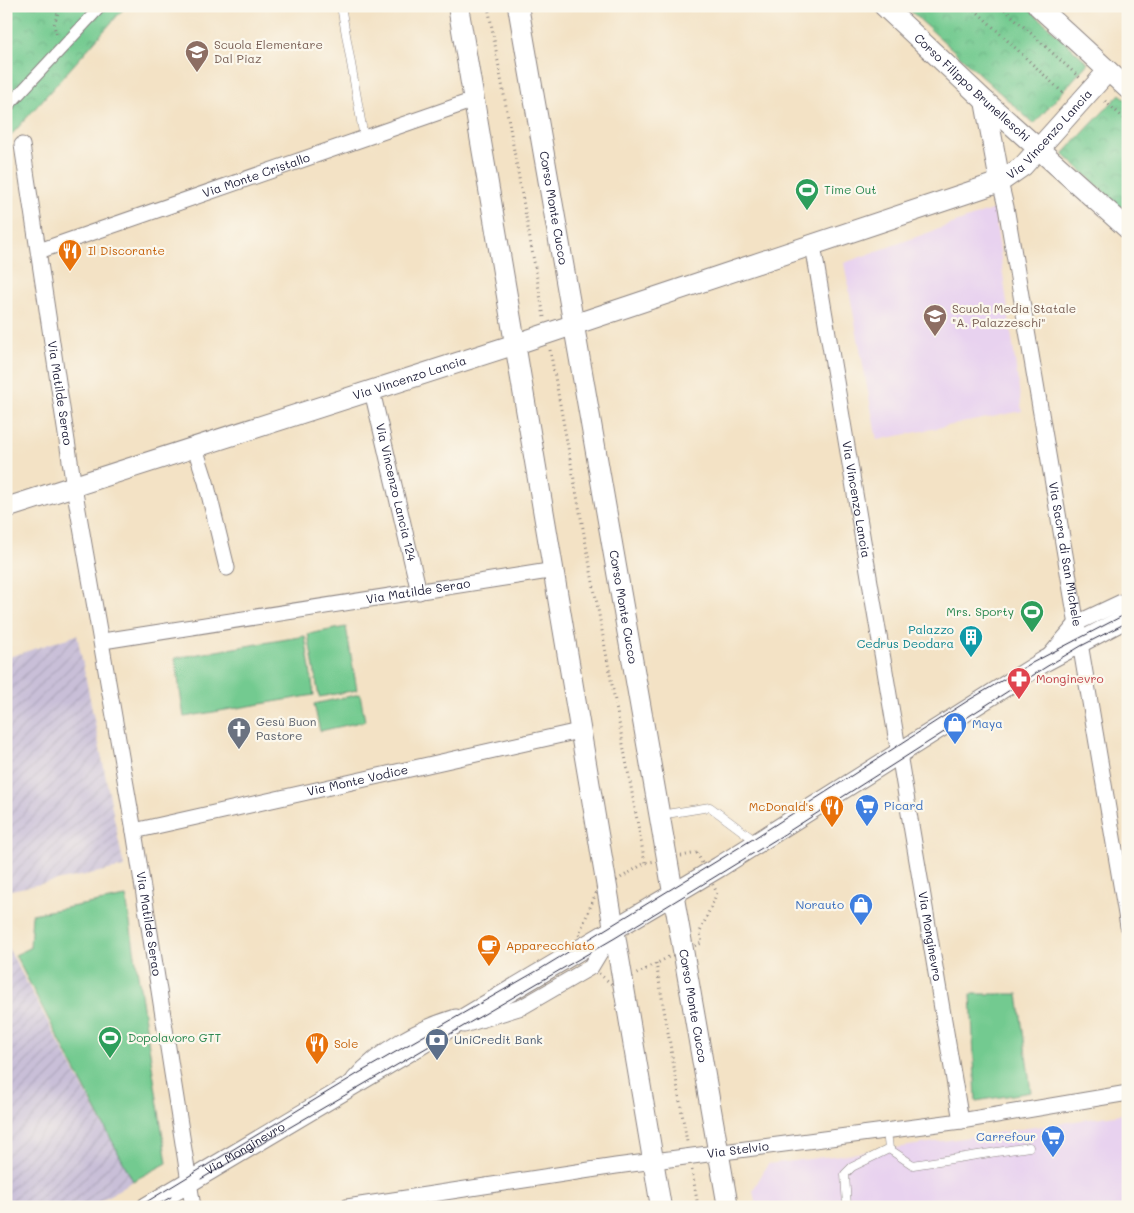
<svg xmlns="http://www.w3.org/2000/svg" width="1134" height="1213" viewBox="0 0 1134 1213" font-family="Mali,sans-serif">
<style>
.built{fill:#e8d2ef}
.industrial{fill:url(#industrial-furrows)}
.park{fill:url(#park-crowns);stroke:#4a7666}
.garden{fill:#73ca90;stroke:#4a7666}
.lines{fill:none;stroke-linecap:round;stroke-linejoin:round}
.service-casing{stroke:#8a8280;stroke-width:9}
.pedestrian-casing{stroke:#8a8280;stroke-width:13}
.minor-casing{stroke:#8a8280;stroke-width:17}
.tertiary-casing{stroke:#8a8280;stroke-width:22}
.path{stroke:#8a8280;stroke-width:3;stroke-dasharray:1 4;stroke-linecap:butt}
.service{stroke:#fff;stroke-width:8}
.pedestrian{stroke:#fff;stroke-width:11}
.minor{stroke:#fff;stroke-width:15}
.tertiary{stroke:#fff;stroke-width:20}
.tram{stroke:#22223b;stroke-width:1}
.labels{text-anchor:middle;stroke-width:4.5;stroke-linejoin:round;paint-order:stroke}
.education-label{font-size:12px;fill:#785e54;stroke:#fbf7ec;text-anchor:start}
.street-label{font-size:12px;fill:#22223b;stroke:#fbf7ec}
.leisure-label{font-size:12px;fill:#27864d;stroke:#fbf7ec;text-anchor:start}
.food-label{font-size:12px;fill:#c56008;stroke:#fbf7ec;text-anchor:start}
.culture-label{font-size:12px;fill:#0d838f;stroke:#fbf7ec;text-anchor:end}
.health-label{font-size:12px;fill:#be3a42;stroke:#fbf7ec;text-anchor:start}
.worship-label{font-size:12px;fill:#5b616d;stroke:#fbf7ec;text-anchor:start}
.shop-label{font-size:12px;fill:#366cbe;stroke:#fbf7ec;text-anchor:start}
.service-label{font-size:12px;fill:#4e5e75;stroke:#fbf7ec;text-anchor:start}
</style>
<defs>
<pattern id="industrial-furrows" width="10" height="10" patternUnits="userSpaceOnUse" patternTransform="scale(1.25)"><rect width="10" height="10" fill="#c9bfd8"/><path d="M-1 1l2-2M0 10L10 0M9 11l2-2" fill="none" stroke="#aca4ba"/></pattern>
<pattern id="park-crowns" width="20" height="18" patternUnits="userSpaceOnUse" patternTransform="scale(1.25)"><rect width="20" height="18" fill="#73ca90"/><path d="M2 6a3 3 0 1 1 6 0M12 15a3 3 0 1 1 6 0" fill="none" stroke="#63ad7d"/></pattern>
</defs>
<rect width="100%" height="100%" fill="#fbf7ec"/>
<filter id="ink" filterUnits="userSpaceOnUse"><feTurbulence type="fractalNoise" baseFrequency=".02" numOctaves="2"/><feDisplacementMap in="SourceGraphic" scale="10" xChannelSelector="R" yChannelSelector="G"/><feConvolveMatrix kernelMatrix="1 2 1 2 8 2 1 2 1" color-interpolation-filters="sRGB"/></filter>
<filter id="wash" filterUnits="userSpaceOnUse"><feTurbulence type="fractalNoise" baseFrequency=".0096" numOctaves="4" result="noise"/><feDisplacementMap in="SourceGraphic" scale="20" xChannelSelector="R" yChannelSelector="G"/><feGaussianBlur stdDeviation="1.12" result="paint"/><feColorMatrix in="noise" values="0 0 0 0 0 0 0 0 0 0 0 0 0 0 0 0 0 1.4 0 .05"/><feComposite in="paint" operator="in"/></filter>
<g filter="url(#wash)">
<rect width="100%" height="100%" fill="#f3e2c5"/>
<!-- built -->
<g class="built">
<polygon points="994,209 1022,411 877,440 844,263"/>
<polygon points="1128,1113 1128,1207 756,1207 753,1190 768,1164 889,1149"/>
</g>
<!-- industrial -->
<g class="industrial">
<polygon points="77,635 124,867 6,891 6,658"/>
<polygon points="6,944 133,1181 90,1207 6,1207"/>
</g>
<!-- park -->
<g class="park">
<polygon points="6,6 126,6 6,141"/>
<polygon points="905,6 1026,6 1088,63 1034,124"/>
<polygon points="1120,94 1128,101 1128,214 1063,154"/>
</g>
<!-- garden -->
<g class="garden">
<polygon points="346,627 357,690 319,697 308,634"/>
<polygon points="305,636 314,695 184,717 175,658"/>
<polygon points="360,694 365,721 320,731 314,704"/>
<polygon points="126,897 167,1163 133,1181 15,955 30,948 32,914"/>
<polygon points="971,994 1018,994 1031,1092 976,1101"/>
</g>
</g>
<g filter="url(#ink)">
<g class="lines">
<!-- service casing -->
<g class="service-casing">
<g id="service">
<polyline points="341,6 364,138"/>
<polyline points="660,815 710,807 757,842"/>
<polyline points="887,1131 889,1149 913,1165 1029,1147"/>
<polyline points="847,1207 845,1174 852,1167 889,1149"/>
</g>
</g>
<!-- pedestrian casing -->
<g class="pedestrian-casing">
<polyline id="pedestrian" points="6,108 101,6"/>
</g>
<!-- minor casing -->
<g class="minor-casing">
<g id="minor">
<path id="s1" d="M22,145L74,487L134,831L193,1207"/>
<path id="s2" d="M1000,182L1006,207L1128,926"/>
<path id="s3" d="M813,245L961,1121"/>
<path id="s4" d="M39,251L474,100"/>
<path id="s5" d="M372,391L419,592"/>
<polyline points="195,448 206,482 227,568"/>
<path id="s6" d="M103,641L555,570"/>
<polyline points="1050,655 1077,623 1128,599"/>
<path id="s7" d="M134,831L579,731"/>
<polyline points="464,1025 522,1007 591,967 611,934"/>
<path d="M354,1079C379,1050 419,1028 456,1017"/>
<path id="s8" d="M347,1207L616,1166L961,1121L1128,1093"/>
</g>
</g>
<!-- tertiary casing -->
<g class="tertiary-casing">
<g id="tertiary">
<polyline points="458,6 661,1207"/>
<path id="s9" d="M518,6L728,1207"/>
<path id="s10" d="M884,6L985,101L1128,229"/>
<polyline points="1038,6 1128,89"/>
<polyline points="985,101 1000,182"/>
<path id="s11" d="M6,508L516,344L1000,182L1023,166L1108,71"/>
<path id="s12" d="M147,1207L719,867L1045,661L1128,617"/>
</g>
</g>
<!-- path -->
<g class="path">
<polyline points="488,6 544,317"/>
<polyline points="971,6 1063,93 1065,91"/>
<polyline points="1001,6 1080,78"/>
<polyline points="56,34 54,25 60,6"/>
<polyline points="1105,101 1128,122"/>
<polyline points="550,350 645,863"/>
<polygon points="697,853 717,893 700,932 702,943 682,950 614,986 591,967 579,934 596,893 645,863"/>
<polyline points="656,963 687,1142"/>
<polyline points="692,1170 698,1207"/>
</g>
<!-- service -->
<use href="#service" class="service"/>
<!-- pedestrian -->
<use href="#pedestrian" class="pedestrian"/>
<!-- minor -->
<use href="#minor" class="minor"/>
<!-- tertiary -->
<use href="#tertiary" class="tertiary"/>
<!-- tram -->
<g class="tram">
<polyline points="201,1179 615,938 775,840 1046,667 1081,646 1128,622"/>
<polyline points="138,1207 359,1073 542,968 753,839 969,700 1030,664 1128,613"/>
<polyline points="154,1207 171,1197"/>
</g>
</g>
</g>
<!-- icons -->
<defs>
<g id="school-pin" transform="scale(1.25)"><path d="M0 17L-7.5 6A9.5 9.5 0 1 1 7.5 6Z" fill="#8d6e63" stroke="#fbf7ec"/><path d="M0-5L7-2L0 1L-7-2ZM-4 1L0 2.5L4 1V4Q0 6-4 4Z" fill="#fff"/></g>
<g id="stadium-pin" transform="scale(1.25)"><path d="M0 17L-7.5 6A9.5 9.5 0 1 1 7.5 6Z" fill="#2e9e5b" stroke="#fbf7ec"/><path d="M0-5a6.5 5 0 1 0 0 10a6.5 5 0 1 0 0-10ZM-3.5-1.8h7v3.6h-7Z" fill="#fff"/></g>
<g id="restaurant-pin" transform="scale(1.25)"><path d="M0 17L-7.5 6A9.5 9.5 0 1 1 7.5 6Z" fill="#e8710a" stroke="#fbf7ec"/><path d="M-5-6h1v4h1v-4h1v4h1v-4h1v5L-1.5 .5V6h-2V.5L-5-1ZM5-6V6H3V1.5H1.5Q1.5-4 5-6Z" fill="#fff"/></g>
<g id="building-pin" transform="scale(1.25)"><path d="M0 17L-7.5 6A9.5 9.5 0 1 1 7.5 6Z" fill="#0f9aa8" stroke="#fbf7ec"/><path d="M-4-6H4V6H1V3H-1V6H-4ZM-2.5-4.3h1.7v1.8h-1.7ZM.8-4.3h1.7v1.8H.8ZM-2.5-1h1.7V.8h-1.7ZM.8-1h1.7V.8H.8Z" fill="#fff"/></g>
<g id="pharmacy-pin" transform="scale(1.25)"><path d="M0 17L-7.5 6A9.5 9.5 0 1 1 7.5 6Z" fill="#e0444e" stroke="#fbf7ec"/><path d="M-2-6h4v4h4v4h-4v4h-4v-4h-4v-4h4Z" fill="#fff"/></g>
<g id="shop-pin" transform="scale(1.25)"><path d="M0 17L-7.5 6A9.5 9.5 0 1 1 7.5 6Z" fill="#3f7fe0" stroke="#fbf7ec"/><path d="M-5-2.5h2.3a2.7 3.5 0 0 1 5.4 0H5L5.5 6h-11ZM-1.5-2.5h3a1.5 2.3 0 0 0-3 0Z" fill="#fff"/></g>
<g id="church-pin" transform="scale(1.25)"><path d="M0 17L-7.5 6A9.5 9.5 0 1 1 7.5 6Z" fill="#6b7280" stroke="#fbf7ec"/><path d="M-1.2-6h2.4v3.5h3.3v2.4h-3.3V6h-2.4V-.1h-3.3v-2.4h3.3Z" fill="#fff"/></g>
<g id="supermarket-pin" transform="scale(1.25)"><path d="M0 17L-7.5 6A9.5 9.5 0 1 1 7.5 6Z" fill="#3f7fe0" stroke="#fbf7ec"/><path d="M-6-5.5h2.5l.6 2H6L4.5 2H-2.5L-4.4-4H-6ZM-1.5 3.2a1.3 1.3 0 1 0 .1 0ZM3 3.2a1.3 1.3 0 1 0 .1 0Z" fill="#fff"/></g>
<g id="cafe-pin" transform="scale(1.25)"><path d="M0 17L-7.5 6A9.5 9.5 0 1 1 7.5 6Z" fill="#e8710a" stroke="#fbf7ec"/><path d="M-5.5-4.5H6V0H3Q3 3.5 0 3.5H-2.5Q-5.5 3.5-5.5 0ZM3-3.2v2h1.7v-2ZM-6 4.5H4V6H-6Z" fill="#fff"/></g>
<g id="bank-pin" transform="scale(1.25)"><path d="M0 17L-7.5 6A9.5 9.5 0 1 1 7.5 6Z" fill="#5c6f8a" stroke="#fbf7ec"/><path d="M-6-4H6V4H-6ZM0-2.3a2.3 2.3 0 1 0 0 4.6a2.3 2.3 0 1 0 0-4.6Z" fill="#fff"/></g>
</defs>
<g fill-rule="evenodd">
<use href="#school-pin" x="197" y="52"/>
<use href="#stadium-pin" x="807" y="190"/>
<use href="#restaurant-pin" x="70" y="251"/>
<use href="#school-pin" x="935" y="316"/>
<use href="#stadium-pin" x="1032" y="612"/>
<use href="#building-pin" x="971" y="637"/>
<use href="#pharmacy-pin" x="1019" y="679"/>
<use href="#shop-pin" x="955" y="724"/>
<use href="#church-pin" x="239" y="729"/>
<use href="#supermarket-pin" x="867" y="806"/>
<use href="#restaurant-pin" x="832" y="807"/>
<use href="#shop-pin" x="861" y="905"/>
<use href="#cafe-pin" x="489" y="946"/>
<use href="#stadium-pin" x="110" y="1038"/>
<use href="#bank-pin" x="437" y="1040"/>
<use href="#restaurant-pin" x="317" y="1044"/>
<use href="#supermarket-pin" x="1053" y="1137"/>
</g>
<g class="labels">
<!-- education labels -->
<g class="education-label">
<text x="214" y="49">Scuola Elementare<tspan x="214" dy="14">Dal Piaz</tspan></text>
<text x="952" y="313">Scuola Media Statale<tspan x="952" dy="14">"A. Palazzeschi"</tspan></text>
</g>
<!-- street labels -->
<g class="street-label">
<text dy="4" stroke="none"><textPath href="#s10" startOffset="120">Corso Filippo Brunelleschi</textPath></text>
<text dy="4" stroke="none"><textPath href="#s11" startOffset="1115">Via Vincenzo Lancia</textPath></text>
<text dy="4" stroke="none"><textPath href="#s4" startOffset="230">Via Monte Cristallo</textPath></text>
<text dy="4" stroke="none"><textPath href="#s9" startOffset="205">Corso Monte Cucco</textPath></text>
<text dy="4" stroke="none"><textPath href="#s11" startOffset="424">Via Vincenzo Lancia</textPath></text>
<text dy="4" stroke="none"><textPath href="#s1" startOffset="251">Via Matilde Serao</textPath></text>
<text dy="4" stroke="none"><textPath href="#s5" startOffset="104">Via Vincenzo Lancia 124</textPath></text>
<text dy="4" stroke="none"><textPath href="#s3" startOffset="258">Via Vincenzo Lancia</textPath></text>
<text dy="4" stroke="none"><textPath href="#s2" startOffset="378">Via Sacra di San Michele</textPath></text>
<text dy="4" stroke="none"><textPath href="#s6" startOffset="319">Via Matilde Serao</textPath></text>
<text dy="4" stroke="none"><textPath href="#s9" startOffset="610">Corso Monte Cucco</textPath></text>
<text dy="4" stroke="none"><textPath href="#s7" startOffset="229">Via Monte Vodice</textPath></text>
<text dy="4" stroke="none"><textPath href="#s1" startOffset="789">Via Matilde Serao</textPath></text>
<text dy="4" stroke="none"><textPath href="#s3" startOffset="701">Via Monginevro</textPath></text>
<text dy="4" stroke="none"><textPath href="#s9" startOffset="1015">Corso Monte Cucco</textPath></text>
<text dy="4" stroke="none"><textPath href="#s12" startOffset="114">Via Monginevro</textPath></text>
<text dy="4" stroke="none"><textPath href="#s8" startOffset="395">Via Stelvio</textPath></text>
</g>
<!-- leisure labels -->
<g class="leisure-label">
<text x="824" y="194">Time Out</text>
<text x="1014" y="616" text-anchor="end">Mrs. Sporty</text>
<text x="128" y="1042">Dopolavoro GTT</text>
</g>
<!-- food labels -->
<g class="food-label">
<text x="88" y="255">Il Discorante</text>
<text x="814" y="811" text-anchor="end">McDonald's</text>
<text x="506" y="950">Apparecchiato</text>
<text x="334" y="1048">Sole</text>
</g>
<!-- culture labels -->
<g class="culture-label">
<text x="954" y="634">Palazzo<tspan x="954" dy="14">Cedrus Deodara</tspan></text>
</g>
<!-- health labels -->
<g class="health-label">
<text x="1036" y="683">Monginevro</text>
</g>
<!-- worship labels -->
<g class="worship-label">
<text x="256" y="726">Gesù Buon<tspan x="256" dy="14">Pastore</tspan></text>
</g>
<!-- shop labels -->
<g class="shop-label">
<text x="972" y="728">Maya</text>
<text x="884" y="810">Picard</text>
<text x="844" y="909" text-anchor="end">Norauto</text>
<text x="1036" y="1141" text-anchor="end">Carrefour</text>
</g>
<!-- service labels -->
<g class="service-label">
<text x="454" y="1044">UniCredit Bank</text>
</g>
</g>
<!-- margin -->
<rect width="1134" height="1213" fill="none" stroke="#fbf7ec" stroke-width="25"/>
</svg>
